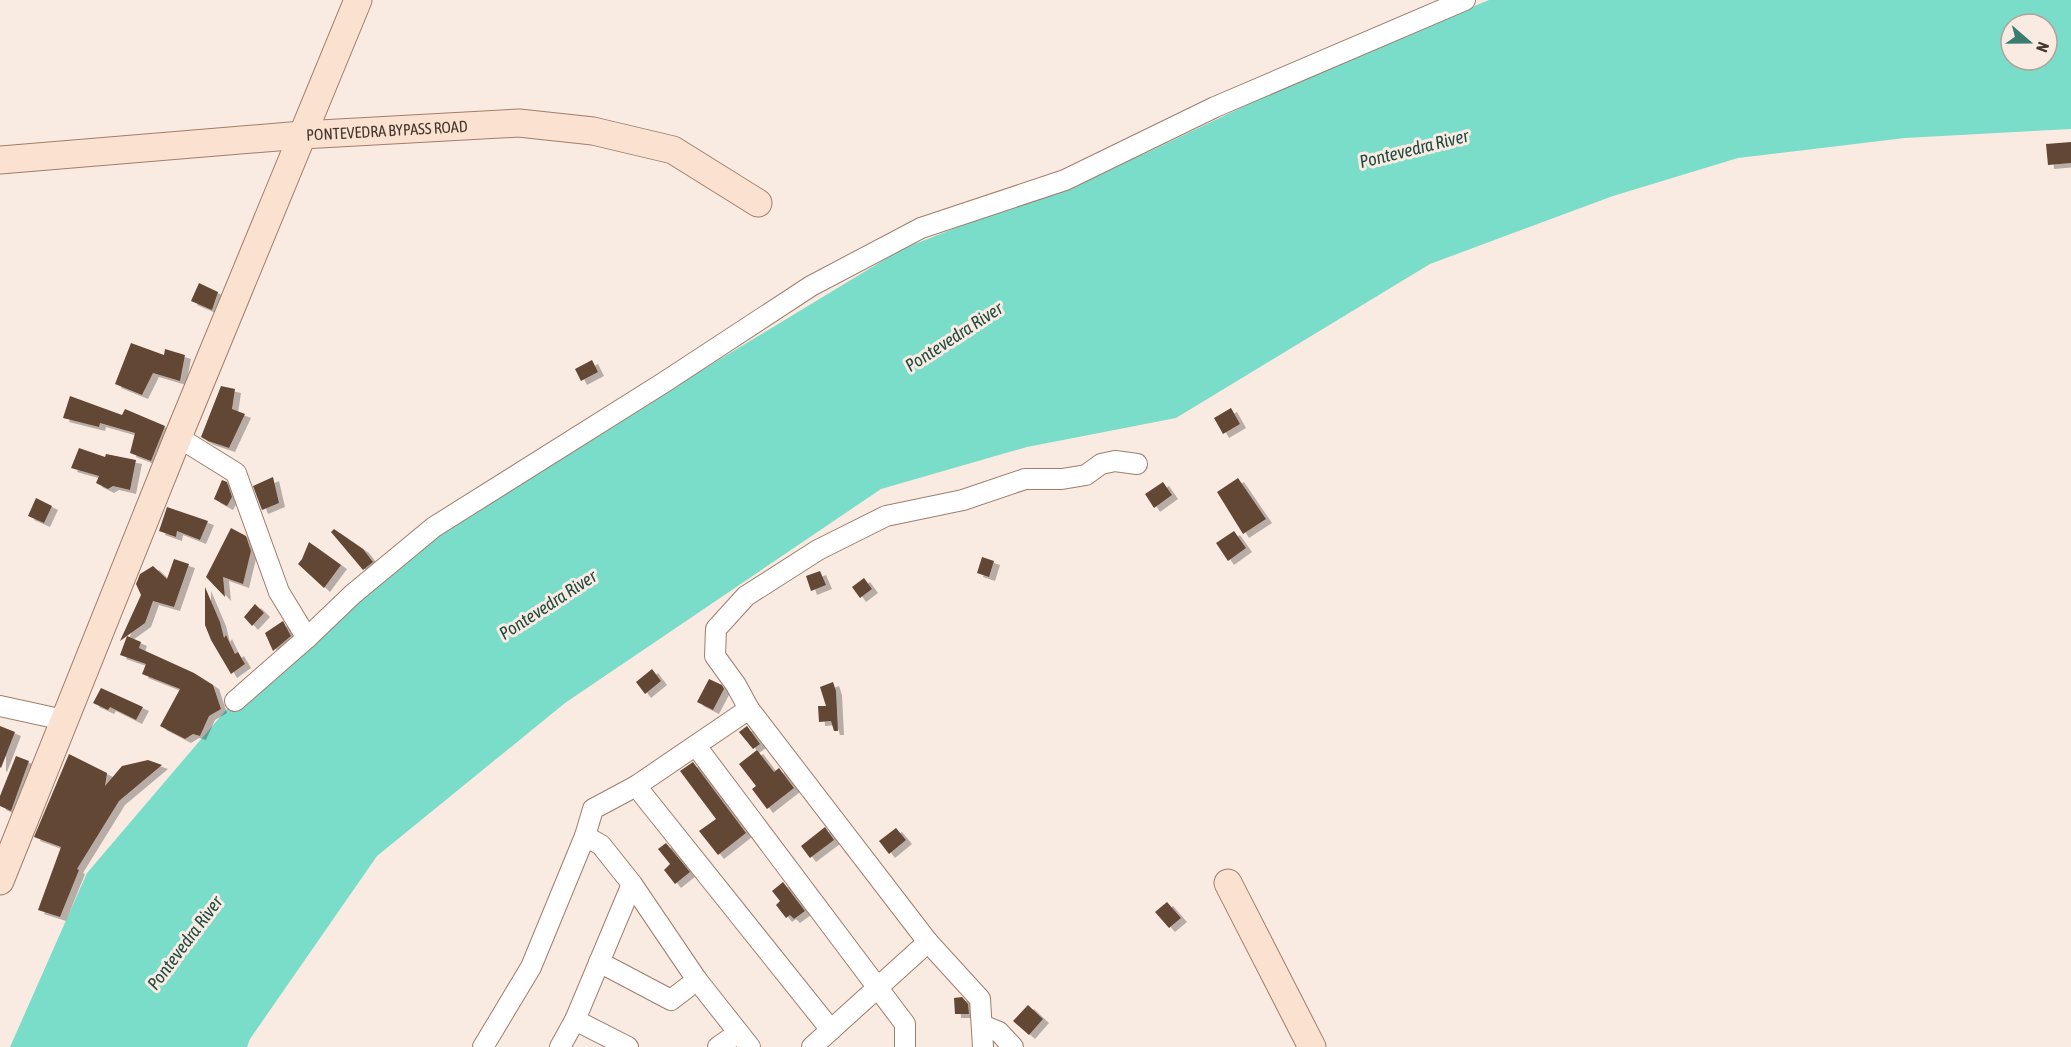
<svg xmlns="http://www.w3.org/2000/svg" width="2071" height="1047" viewBox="0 0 2071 1047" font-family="'Asap Condensed',sans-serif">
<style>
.water{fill:#79ddca;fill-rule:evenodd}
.building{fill:#644735;filter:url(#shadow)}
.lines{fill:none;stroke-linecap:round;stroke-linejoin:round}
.minor-casing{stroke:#9f7e6b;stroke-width:22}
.secondary-casing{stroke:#9f7e6b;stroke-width:29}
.minor{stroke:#fff;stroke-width:20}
.secondary{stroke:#fbe1cf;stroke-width:27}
.labels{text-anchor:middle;stroke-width:6;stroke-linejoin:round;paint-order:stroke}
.street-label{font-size:16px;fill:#45372f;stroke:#faebe2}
.water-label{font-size:18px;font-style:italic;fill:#1e4b43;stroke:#faebe2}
</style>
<defs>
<filter id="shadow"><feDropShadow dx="6" dy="4" stdDeviation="0" flood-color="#0004"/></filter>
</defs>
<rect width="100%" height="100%" fill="#faebe2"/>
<!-- water -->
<path class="water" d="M1489,0H2071V129L1905,138L1738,158L1613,196L1430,264L1176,418L1027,447L881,489L565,703L377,856L250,1039L247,1047H10L87,873L226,710L370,583L425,538L902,249L1144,154L1333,64ZM2011,24H2047V60H2011Z"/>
<!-- building -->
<g class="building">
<polygon points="2071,142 2071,163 2048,165 2046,144"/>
<polygon points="199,283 218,292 212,310 191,301"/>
<polygon points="131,343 164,355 165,349 185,355 180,381 153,373 142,395 115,384"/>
<polygon points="592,360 598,372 581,381 575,369"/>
<polygon points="221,386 235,389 232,409 245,414 229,448 208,441 201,437"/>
<polygon points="70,396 122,415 125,409 165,426 151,461 130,453 135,433 100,423 99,427 63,418"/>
<polygon points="1231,408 1240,424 1223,434 1214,418"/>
<polygon points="79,448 105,457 106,454 136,460 130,490 113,486 108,489 96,483 99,476 71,468"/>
<polygon points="273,477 279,503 262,510 253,486"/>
<polygon points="1238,478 1266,519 1243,534 1217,492"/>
<polygon points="222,480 227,482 232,497 227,506 214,499"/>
<polygon points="1163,482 1172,495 1154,508 1145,494"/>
<polygon points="36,498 52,506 44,523 28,516"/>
<polygon points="167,507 208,521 200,540 177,531 176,537 159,531"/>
<polygon points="231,528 246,536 251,551 243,584 223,577 225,597 206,577"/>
<polygon points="334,529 363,549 373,562 363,570 331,532"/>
<polygon points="1234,531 1246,548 1228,561 1216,543"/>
<polygon points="309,542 341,565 324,588 298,564 302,559"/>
<polygon points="982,557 994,561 989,577 977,573"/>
<polygon points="174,559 189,564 174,607 153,601 145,623 120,641 141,595 136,584 140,574 153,566 167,579"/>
<polygon points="820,571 826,585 811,591 806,576"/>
<polygon points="864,578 872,589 860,598 852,587"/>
<polygon points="205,587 220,622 224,638 226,635 235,654 238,652 245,664 231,674 211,640 205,625"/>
<polygon points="255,604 264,613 252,626 244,617"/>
<polygon points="283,621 291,636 273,651 265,633"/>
<polygon points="127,636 141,642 139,648 194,673 213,685 221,709 209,716 200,736 193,734 185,739 160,726 180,689 142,674 146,664 120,655"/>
<polygon points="652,669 661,681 645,694 636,682"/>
<polygon points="709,679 722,685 724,689 713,710 697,702"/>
<polygon points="833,682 836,691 838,731 834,731 831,721 819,722 818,706 826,706 820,687"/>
<polygon points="101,688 143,707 136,720 110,707 108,710 93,703"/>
<polygon points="0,726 15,732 1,768 0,767"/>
<polygon points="747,726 760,744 753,749 739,732"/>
<polygon points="757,750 774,772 779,768 794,788 767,809 752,789 756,786 739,764"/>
<polygon points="69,754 107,773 105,786 122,766 148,760 162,765 119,801 77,869 79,870 60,917 38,910 61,847 34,837"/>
<polygon points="16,756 29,761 11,811 0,806 0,796"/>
<polygon points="693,762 746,833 718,855 699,831 716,819 680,771"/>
<polygon points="825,827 834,840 810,858 801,846"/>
<polygon points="896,828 906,840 889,854 879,841"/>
<polygon points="666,843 690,872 675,884 664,870 670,864 658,849"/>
<polygon points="783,882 805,911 794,919 790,915 786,918 776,905 780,901 772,891"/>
<polygon points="1167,902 1181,918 1169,928 1155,912"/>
<polygon points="962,997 968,1004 969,1014 955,1014 954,998"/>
<polygon points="1028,1005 1043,1019 1029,1035 1013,1021"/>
</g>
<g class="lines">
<!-- minor casing -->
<g class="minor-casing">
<g id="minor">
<polyline points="178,437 236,473 279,592 307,638 353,594 434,527 663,383 811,286 921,228 1065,180 1215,107 1465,0"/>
<polyline points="235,701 307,638"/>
<polyline points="0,706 64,720"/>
<polyline points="749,709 736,685 715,656 716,629 746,596 818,550 886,516 963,500 1025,479 1062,479 1086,475 1101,464 1115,461 1137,464"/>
<polyline points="696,746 905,1024 905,1047"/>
<polyline points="585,836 601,845 632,884 697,980 750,1047"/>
<polyline points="599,962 671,1000 697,980"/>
<polyline points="575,1020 628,1047"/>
<polyline points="982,1025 999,1032 1013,1047"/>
<polyline points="831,1030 636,786 749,709 928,942 980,999 983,1047"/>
<polyline points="483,1047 531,967 585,836 593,809 636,786"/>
<polyline points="560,1047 575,1020 632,884"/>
<polyline points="718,1047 738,1033"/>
<polyline points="812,1047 928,942"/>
</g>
</g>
<!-- secondary casing -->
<g class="secondary-casing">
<g id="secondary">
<path id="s1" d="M0,160L302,135L519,123L593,131L673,150L758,203"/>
<polyline points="0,881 178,437 358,0"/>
<polyline points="1228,883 1312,1047"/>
</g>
</g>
<!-- minor -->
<use href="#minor" class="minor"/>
<!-- secondary -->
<use href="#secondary" class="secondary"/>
</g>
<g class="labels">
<!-- street labels -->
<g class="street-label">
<text dy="6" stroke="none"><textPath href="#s1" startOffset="388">PONTEVEDRA BYPASS ROAD</textPath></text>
</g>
<!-- water labels -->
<g class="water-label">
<text transform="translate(1414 149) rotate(-14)" y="6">Pontevedra River</text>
<text transform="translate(954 337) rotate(-33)" y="6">Pontevedra River</text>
<text transform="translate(548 605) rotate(-33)" y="6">Pontevedra River</text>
<text transform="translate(185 943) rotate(-53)" y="6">Pontevedra River</text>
</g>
</g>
<!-- north arrow -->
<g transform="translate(2029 42) rotate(110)"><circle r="28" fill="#faebe2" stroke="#b2a39a" stroke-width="1.5"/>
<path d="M0-4.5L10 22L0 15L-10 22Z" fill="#397d71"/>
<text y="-9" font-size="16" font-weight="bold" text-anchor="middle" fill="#45372f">N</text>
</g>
</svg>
